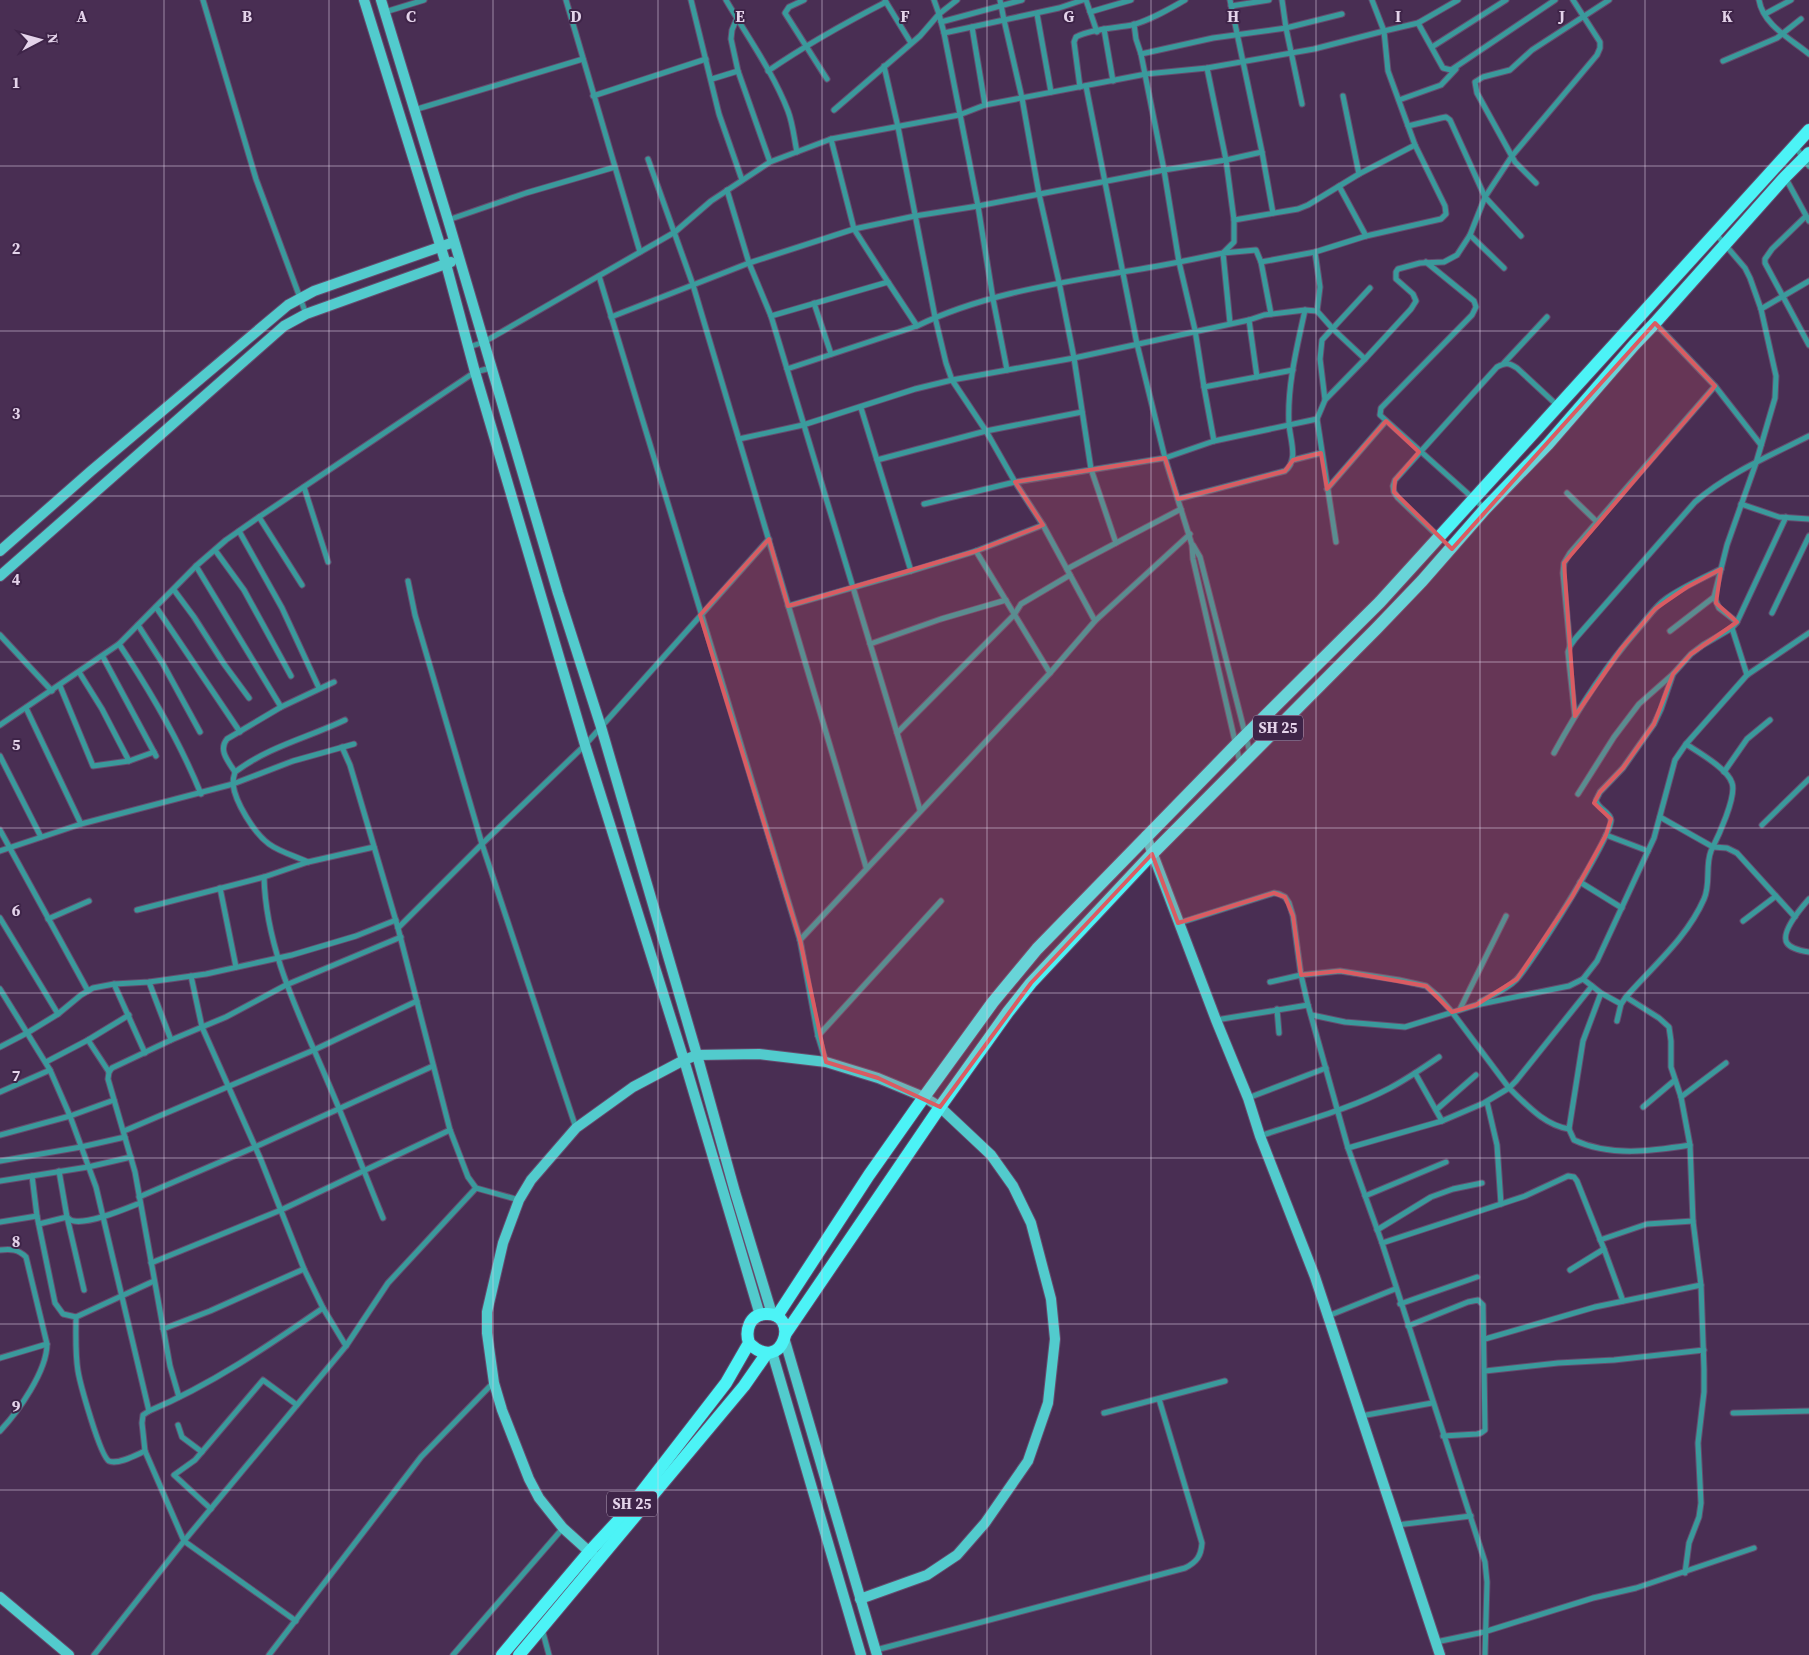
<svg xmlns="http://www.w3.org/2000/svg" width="1809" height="1655" viewBox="0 0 1809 1655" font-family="'Source Serif 4',serif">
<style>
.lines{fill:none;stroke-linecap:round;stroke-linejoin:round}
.street-casing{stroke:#654c6e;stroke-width:7}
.secondary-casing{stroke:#654c6e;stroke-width:12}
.primary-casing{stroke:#654c6e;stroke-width:14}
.street{stroke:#3a9a9c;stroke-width:5}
.secondary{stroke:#52cbcd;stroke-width:10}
.primary{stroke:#4cf3f6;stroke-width:12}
.marked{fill:#da5b62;fill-opacity:0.2;stroke:#da5b62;stroke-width:4;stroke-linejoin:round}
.grid{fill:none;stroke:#e4d3ea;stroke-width:1;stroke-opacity:0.55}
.labels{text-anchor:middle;stroke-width:4;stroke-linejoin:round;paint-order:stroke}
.shield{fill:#3e2448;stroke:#b29eb9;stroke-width:1}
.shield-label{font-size:15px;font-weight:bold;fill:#e4d3ea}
.grid-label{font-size:16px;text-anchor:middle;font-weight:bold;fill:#e4d3ea;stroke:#3e2448;stroke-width:4;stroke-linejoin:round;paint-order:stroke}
</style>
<rect width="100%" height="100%" fill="#492e53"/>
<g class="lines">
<!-- street casing -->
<g class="street-casing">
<g id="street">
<polyline points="203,0 256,179 306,314"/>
<polyline points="566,0 640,252"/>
<polyline points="691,0 719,114 742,180"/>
<path d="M726,0C747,36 773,72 788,111C793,124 794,138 797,152"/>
<polyline points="804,0 789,7 785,13 827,79"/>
<polyline points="934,0 939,14 944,33"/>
<polyline points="1000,0 1004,20 944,33 978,206 993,299 1007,370"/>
<polyline points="1083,0 1059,8 1004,20 1022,98 1039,194 1059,282 1074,358 1091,469 1116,543 1181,509"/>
<polyline points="1086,0 1097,32"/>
<polyline points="1230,0 1262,152 1273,213"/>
<polyline points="1282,0 1286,28 1302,104"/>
<path d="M1759,0C1763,25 1791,39 1809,54"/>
<polyline points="886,2 911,43"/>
<polyline points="1231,6 1269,0"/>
<polyline points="385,12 424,0"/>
<polyline points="1090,12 1131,0"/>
<polyline points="1037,14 1051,92"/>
<polyline points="1765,14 1791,0"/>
<polyline points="737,18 732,30 731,39 738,71 770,162"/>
<polyline points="941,22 1022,0"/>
<polyline points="1418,23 1443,68 1451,70 1555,0"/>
<polyline points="1134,24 1136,39 1141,54"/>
<polyline points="972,27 985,105"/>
<polyline points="1104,29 1113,81"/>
<polyline points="1432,47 1506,0"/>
<polyline points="1723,61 1777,38 1801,19"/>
<polyline points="884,66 898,127 935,317 946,363 952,380 986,431 1015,482 1043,525 1095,621"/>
<path d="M768,71C806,45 845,23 886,2L885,0"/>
<polyline points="712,79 738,71"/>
<polyline points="1086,86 1137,344 1165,458 1192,545 1193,559 1240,763"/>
<path d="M1080,87L1074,42L1076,37C1090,29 1116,28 1132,25C1151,20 1169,9 1185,0"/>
<polyline points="593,96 706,59"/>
<polyline points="1343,96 1359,174"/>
<polyline points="1399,100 1441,85 1456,69"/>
<polyline points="414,110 583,59"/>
<polyline points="834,110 920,36 939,14 957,0"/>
<polyline points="1408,126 1441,118 1446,117 1450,120 1485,197 1521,236"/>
<polyline points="831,139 854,229 888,282"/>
<polyline points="1795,146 1809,166"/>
<polyline points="648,159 693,285 866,867"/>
<polyline points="1785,177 1809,221"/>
<polyline points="1536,183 1515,162 1477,93 1475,82 1483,77 1510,70 1532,50 1609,0"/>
<polyline points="1339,186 1366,236"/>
<polyline points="727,190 749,263 771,316 897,733"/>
<polyline points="1806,216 1772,249 1765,259 1765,263 1809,345"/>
<polyline points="448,220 526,193 615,167"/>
<polyline points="1234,220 1298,209 1308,205 1359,174 1415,145"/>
<polyline points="1716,234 1745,268 1750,278 1761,309 1776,376 1775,398 1756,463 1727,545 1714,597 1719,608 1737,622"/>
<polyline points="1470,235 1504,268"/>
<polyline points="1261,262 1315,252"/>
<polyline points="1426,262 1474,301 1476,307 1472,315 1381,408 1380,415 1484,508"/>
<polyline points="599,276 800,940 818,1036 826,1062"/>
<polyline points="814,303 831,354"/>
<polyline points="1761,309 1809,281"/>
<polyline points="1317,311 1320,287 1315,252 1366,236 1441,219 1446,214 1445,206 1415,145 1388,71 1384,31 1418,23 1458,0"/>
<polyline points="771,316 888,282 917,326"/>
<polyline points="611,317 749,263 854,229 915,216 978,206 1164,170 1226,160 1262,152"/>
<polyline points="1249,320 1257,377"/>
<polyline points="1230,323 1223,253 1256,250 1261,262 1271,314"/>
<polyline points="1655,323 1715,386 1761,445"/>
<polyline points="469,347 484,342 675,232 711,201 770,162 831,139 959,115 985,105 1146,74 1207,68 1314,49 1384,31 1372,0"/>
<polyline points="1504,363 1547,317"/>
<path d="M787,369L917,326C981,295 1053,284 1122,272C1156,267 1190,260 1223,253L1234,242V220L1226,160L1207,68"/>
<polyline points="1293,370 1204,387 1195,330 1179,262 1164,170 1141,54 1213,38 1286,28 1342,14"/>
<polyline points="1204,387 1214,441"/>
<polyline points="1325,400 1365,359"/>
<polyline points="861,408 911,571"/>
<polyline points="1317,419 1325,400 1320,359 1322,340 1370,288"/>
<polyline points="739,439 803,425 915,389 952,380 1074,358 1249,320 1264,315 1305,310 1317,311 1333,329 1365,359 1411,309 1416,301 1413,294 1396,279 1396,272 1398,269 1420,263 1444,262 1457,255 1470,235 1485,197 1512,156 1597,55 1600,48 1600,42 1573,0"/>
<polyline points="877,460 986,431 1082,412"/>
<polyline points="1293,460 1321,453"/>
<polyline points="304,487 328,562"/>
<polyline points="1327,489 1386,421"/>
<polyline points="1567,493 1596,521"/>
<path d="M1178,499L1285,471C1299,460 1290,440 1289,424C1287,386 1297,347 1305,310"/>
<polyline points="924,504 1015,482 1165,458 1214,441 1317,419 1336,542"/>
<polyline points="1741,504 1779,517 1809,519"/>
<polyline points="259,517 302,585"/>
<polyline points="239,531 282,608 319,688"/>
<path d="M1439,537L1398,498L1394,492L1393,486L1395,480L1497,367C1506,362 1509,363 1517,368L1558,406"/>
<polyline points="1193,545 1200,557 1250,753"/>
<polyline points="215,550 244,590 291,676"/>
<polyline points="976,551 1050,673"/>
<polyline points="196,566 281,707"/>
<polyline points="1067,569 1116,543"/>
<polyline points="408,581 415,615 482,844 576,1128"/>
<polyline points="174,590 194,617 224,664 249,698"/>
<polyline points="788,606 911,571 976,551 1043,525"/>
<polyline points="156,607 240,732"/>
<polyline points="1772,613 1809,536"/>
<polyline points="138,625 163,664 200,732"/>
<polyline points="1732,628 1747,675"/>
<polyline points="1670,631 1714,597"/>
<polyline points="0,635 52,691"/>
<path d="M119,644C151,692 179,740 201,794"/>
<polyline points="870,644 941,619 1006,600"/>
<polyline points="1570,646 1563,573 1564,563 1570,553 1715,386"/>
<polyline points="103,657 156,756"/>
<polyline points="79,672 102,709 129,761"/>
<polyline points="60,686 93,766 129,761 154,752"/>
<polyline points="26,708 81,824"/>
<path d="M1575,716L1568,652L1570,646L1575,639L1695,502C1727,474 1771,455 1809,436"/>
<polyline points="0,725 119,644 196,566 226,540 259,517 475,372 491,368"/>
<polyline points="342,747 350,765 398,928 450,1130 468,1177 476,1188 519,1200"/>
<path d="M1554,753C1578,709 1605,667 1638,629C1647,619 1655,606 1667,598C1683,587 1703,578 1721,569"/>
<polyline points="0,756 41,837"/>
<path d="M235,772C228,761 218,750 227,739L281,707L334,682"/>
<polyline points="1724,772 1747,739 1770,720"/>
<polyline points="1578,794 1614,737 1639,704 1673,674"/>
<polyline points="920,810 897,733 1014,615 1021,604 1070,575"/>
<polyline points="1660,817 1713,847 1727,848 1737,853 1795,917"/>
<polyline points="1762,825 1809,779"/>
<polyline points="0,830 88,991"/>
<polyline points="1606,835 1648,851"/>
<polyline points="0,851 81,824 233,784 293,761 354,744"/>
<path d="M308,862C295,856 280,852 269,844C254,833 235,802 233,784C233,780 234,775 235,772C270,746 307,738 345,720"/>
<path d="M264,877C266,950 299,1014 327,1080C347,1126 364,1172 383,1218"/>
<polyline points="1580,882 1622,908"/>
<polyline points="220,888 236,967"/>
<path d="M1809,899C1802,907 1780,932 1787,943C1791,949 1802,951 1809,952"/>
<polyline points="137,910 264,877 308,862 374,847"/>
<polyline points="0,918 58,1014"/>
<polyline points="48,919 89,901"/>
<polyline points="1743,921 1776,896"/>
<polyline points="1179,923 1274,893 1279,894 1285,897 1289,903 1293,916 1301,975 1308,1005 1348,1148 1382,1243 1485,1562 1487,1582 1485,1655"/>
<polyline points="398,928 482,844 585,745 769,539"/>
<polyline points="800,940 1050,673 1095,621 1190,534"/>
<polyline points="191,976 202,1027 261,1160 304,1269 323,1308"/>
<polyline points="1583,979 1601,993 1621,1004"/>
<polyline points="149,982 171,1040"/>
<polyline points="1270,982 1301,975 1340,971 1399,980 1426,986 1439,997 1452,1012 1509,1088 1484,1103 1442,1121 1415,1073"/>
<polyline points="114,984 145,1053"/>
<path d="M1592,986L1516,1081L1509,1088C1527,1105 1544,1125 1569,1129L1583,1041L1601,993"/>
<polyline points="0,989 50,1070 70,1116 96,1187 149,1411 143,1415 142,1423 145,1451 184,1541 296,1621"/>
<polyline points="1626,997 1659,1018 1669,1027 1671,1041 1671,1067 1681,1097 1690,1145 1693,1221 1701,1285 1704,1369 1704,1392 1698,1443 1701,1503 1699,1517 1689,1543 1685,1573"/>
<path d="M1480,1002C1492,995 1506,990 1516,980C1531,965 1612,836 1611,820C1610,811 1597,809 1596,800L1600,792L1623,768L1654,724L1661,709L1673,674L1691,654L1703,645L1732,628L1737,622L1786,517"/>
<polyline points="1277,1009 1279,1033"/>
<polyline points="1460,1009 1506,916"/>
<polyline points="1312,1015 1345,1022 1405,1027 1476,1005 1569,986 1583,979 1597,961 1654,838 1675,760 1686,744 1747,675 1809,633"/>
<polyline points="1216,1020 1308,1005"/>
<path d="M1617,1021L1621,1004L1626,997C1653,966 1687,938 1704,899C1711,884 1705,866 1711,851C1718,837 1737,796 1732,783C1728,769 1698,752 1686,744"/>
<polyline points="818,1036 941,901"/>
<polyline points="88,1040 109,1072"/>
<polyline points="0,1047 27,1033 58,1014 81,995 93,988 114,984 149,982 206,974 292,955 356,936 396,920"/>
<polyline points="46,1062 88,1040 129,1015"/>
<polyline points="0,1092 50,1070"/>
<polyline points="1681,1097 1726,1063"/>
<polyline points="1248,1098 1326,1068"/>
<polyline points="1487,1102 1497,1145 1501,1204"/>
<polyline points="1643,1107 1675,1080"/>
<polyline points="1436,1110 1476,1075"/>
<path d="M1569,1129L1574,1140C1610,1157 1652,1151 1690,1145"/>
<polyline points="124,1131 314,1050 417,1001"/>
<polyline points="0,1135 70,1116 114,1100"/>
<path d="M1260,1136C1304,1121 1350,1109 1390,1088C1407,1079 1423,1068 1439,1057"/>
<polyline points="1348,1148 1442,1121"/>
<polyline points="0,1161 81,1147 125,1137"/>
<polyline points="59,1171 67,1217 84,1290"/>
<path d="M32,1176L37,1216L55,1303L63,1314L76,1317C76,1334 75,1353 78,1371C80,1383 100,1456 109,1461C118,1465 136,1455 145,1451"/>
<polyline points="0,1181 88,1167 131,1157"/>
<polyline points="1365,1196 1446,1162"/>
<polyline points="139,1197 255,1147 433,1066"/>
<polyline points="0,1222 37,1216"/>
<path d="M39,1224L67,1217C68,1218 72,1221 74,1221C90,1224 125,1209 140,1203"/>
<polyline points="1377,1230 1431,1197 1453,1189 1482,1183"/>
<polyline points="1600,1240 1647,1224 1693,1221"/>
<polyline points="1382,1243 1525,1196 1568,1176 1574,1177 1577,1181 1604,1249"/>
<path d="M0,1250C11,1249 18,1249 26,1257L47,1344C47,1371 18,1412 0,1431"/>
<polyline points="151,1263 281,1210 450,1130"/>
<polyline points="1570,1270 1604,1249 1623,1301"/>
<polyline points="1400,1304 1477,1277"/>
<polyline points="1328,1316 1395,1289"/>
<polyline points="76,1317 154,1281"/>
<polyline points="1408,1326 1468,1302 1478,1300 1483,1305 1485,1430 1481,1433 1477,1434 1443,1436"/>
<polyline points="163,1329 210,1311 304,1269"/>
<polyline points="1485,1339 1595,1307 1701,1285"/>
<polyline points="0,1358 47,1344"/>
<polyline points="1485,1371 1558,1363 1614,1360 1704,1350"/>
<polyline points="179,1397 170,1366 135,1172 108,1079 109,1072 112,1068 171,1040 226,1017 286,985 401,937"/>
<path d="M149,1411C211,1385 268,1346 323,1308L346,1346"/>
<polyline points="1104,1413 1225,1381"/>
<polyline points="1733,1413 1809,1411"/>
<polyline points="1361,1416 1432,1403"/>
<polyline points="178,1425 182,1437 202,1452"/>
<polyline points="211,1509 174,1475 195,1460 263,1380 297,1405"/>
<polyline points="1397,1525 1471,1516"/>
<polyline points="542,1629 549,1655"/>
<polyline points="1436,1642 1484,1632 1593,1598 1636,1588 1754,1548"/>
<path d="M876,1650L1185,1568C1197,1562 1201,1556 1202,1543L1159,1399"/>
<polyline points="94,1655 184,1541 346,1346 388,1283 476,1188"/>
<polyline points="269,1655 421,1457 493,1383"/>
<polyline points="453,1655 563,1528"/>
</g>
</g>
<!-- secondary casing -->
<g class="secondary-casing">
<g id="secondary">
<polyline points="364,0 446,264 475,372 585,745 684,1060 760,1315"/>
<polyline points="381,0 448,220 558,593 601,727 697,1055 735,1192 772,1314"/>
<polyline points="0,551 91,471 288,305 314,291 454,242"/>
<polyline points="0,576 284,326 306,314 451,262"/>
<polyline points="1146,836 1216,1020 1248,1098 1260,1136 1315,1277 1440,1655"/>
<polyline points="785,1341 877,1655"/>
<polyline points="772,1352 861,1655"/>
<polyline points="594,1556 563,1528 539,1498 529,1479 502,1410 494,1383 487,1333 487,1312 503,1243 519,1200 531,1180 576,1128 633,1087 684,1060 697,1055 759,1054 826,1062 878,1078 924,1097 940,1107 991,1155 1013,1186 1031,1223 1051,1299 1055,1339 1048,1403 1028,1461 985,1523 957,1555 927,1575 860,1599"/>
<polyline points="0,1597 69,1655"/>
</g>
</g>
<!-- primary casing -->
<g class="primary-casing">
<g id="primary">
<polyline points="777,1316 869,1175 924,1097 993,1002 1037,949 1237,744 1380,602 1809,130"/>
<polyline points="786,1333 940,1107 1008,1012 1031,983 1152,854 1376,629 1422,581 1485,509 1548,444 1634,345 1655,323 1785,177 1809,153"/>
<path d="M502,1655L589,1552L627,1511L726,1383L749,1343C745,1331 749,1315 765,1314C802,1311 783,1377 749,1343"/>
<polyline points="519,1655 744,1386 767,1353"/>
</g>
</g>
<!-- street -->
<use href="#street" class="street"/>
<!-- secondary -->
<use href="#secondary" class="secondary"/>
<!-- primary -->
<use href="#primary" class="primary"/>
</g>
<!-- marked area -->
<path class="marked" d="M1655,323L1715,386L1564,563L1575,716L1621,649L1655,609L1687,587L1721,569L1716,603L1737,622L1691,654L1673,674L1654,724L1623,768L1600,792L1594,803L1611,819L1606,835L1572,897L1517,979L1476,1005L1452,1012L1426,986L1340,971L1301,975L1293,916L1285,897L1274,893L1178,923L1152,854L1031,983L940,1107L878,1078L826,1062L800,940L700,615L769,539L788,606L976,551L1043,525L1015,482L1165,458L1178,499L1285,471L1293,460L1321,453L1327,489L1386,421L1419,452L1395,480L1394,492L1452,549Z"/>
<!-- grid -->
<path class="grid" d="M164,0V1655M329,0V1655M493,0V1655M658,0V1655M822,0V1655M987,0V1655M1151,0V1655M1316,0V1655M1480,0V1655M1645,0V1655M0,166H1809M0,331H1809M0,496H1809M0,662H1809M0,828H1809M0,993H1809M0,1158H1809M0,1324H1809M0,1490H1809"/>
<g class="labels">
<!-- shield labels -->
<g class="shield">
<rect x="1253" y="715.5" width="50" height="25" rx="4"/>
<rect x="607" y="1491.5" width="50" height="25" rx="4"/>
</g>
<g class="shield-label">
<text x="1278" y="733">SH 25</text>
<text x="632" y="1509">SH 25</text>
</g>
</g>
<g class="grid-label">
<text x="82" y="22">A</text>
<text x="247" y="22">B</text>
<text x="411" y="22">C</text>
<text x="576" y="22">D</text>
<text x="740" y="22">E</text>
<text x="905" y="22">F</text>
<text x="1069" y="22">G</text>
<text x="1233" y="22">H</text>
<text x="1398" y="22">I</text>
<text x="1562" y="22">J</text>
<text x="1727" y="22">K</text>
<text x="16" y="88">1</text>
<text x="16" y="254">2</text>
<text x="16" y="419">3</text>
<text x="16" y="585">4</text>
<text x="16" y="750">5</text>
<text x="16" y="916">6</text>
<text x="16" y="1081">7</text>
<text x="16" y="1247">8</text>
<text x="16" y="1412">9</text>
</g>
<!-- north arrow -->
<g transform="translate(40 40) rotate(84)" stroke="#3e2448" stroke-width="4" paint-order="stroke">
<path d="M0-4L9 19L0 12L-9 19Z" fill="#e4d3ea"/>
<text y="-8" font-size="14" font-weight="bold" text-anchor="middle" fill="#e4d3ea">N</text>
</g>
</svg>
